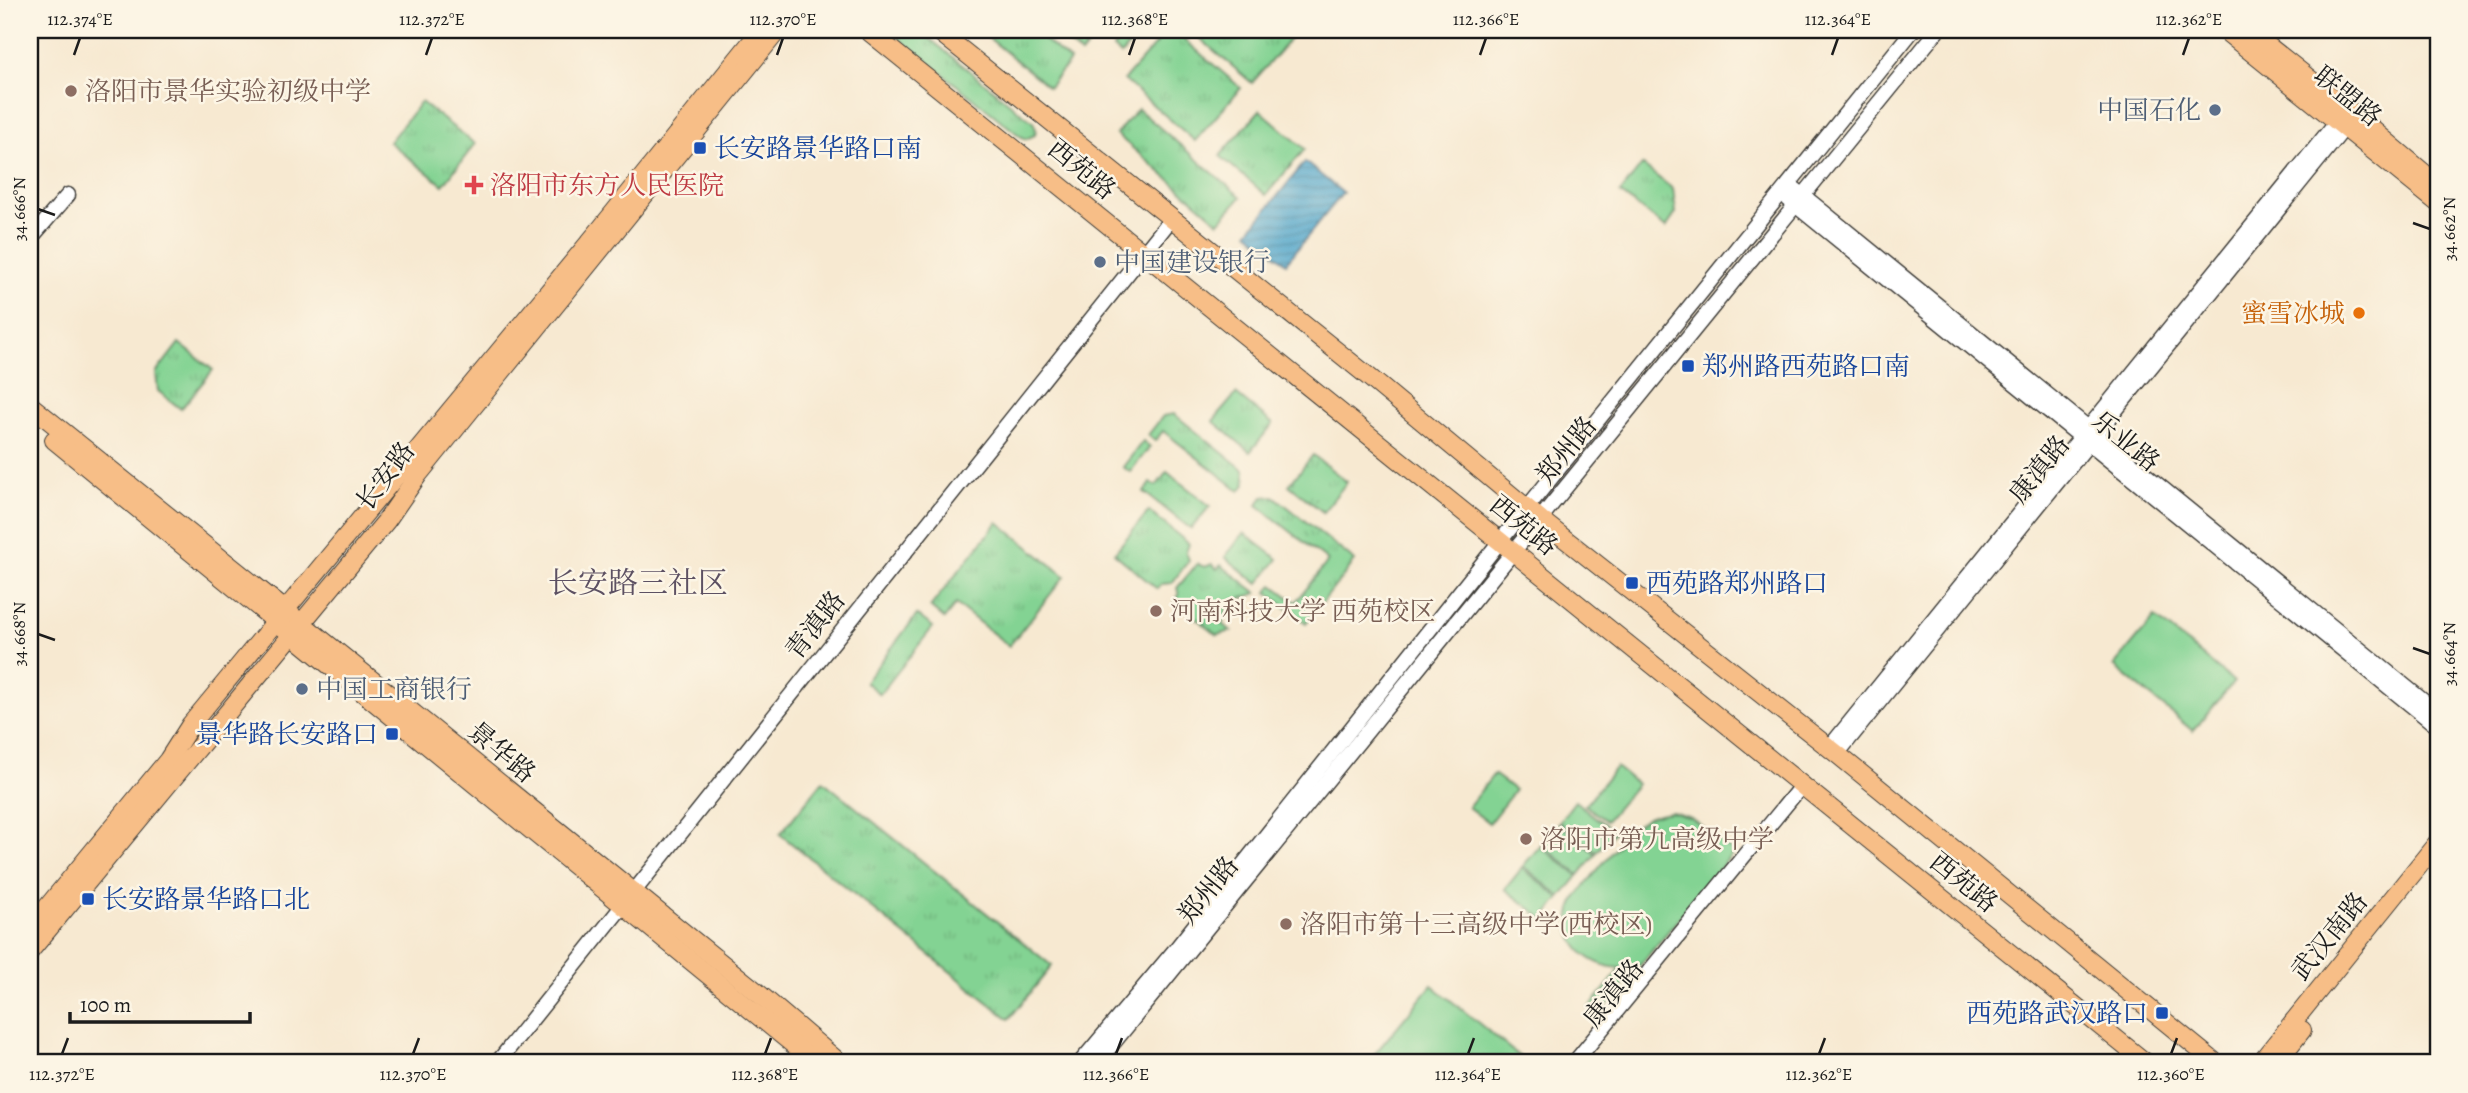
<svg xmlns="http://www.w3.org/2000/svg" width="2468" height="1093" viewBox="0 0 2468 1093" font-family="Alegreya,'Noto Serif SC',serif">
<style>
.grass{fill:url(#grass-tufts);stroke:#507858;stroke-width:2}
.pitch{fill:#83d393;stroke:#507858;stroke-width:2}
.water{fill:url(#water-rules);stroke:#366074;stroke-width:2}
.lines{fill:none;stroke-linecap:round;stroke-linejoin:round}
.minor-casing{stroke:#3d3b37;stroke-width:17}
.major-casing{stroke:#3d3b37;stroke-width:20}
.minor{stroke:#fff;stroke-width:14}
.major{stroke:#f7be87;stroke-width:18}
.ticks{fill:none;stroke:#1c1c1c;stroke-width:2.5}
.education-dot{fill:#8d6e63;stroke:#fcf5e5;stroke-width:2.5}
.service-dot{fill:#5c6f8a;stroke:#fcf5e5;stroke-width:2.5}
.transit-dot{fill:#1a4fb4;stroke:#fcf5e5;stroke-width:2.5}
.health-dot{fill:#e0444e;stroke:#fcf5e5;stroke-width:2.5}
.food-dot{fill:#e8710a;stroke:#fcf5e5;stroke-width:2.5}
.labels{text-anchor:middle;stroke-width:5;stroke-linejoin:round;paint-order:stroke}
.education-label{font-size:26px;fill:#785e54;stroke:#fcf5e5;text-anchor:start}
.street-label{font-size:26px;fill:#1c1c1c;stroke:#fcf5e5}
.service-label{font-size:26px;fill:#4e5e75;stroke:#fcf5e5;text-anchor:start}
.transit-label{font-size:26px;fill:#164399;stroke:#fcf5e5;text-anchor:start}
.health-label{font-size:26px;fill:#be3a42;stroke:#fcf5e5;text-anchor:start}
.food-label{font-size:26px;fill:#c56008;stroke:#fcf5e5;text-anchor:end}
.quarter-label{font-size:30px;fill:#5d5163;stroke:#fcf5e5}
.neatline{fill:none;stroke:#1c1c1c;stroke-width:2.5}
.ticks-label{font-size:18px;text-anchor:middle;fill:#1c1c1c}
</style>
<defs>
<pattern id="grass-tufts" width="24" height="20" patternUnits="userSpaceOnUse" patternTransform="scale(1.75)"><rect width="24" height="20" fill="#83d393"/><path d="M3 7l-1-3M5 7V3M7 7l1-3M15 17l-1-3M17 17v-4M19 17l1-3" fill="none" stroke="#71b57e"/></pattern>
<pattern id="water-rules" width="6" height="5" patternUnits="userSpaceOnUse" patternTransform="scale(1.75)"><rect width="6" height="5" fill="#4fa5cb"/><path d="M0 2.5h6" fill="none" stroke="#4186a4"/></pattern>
</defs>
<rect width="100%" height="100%" fill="#fcf5e5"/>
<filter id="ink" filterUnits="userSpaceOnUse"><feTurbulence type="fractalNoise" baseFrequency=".0143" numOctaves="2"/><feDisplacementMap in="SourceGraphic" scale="14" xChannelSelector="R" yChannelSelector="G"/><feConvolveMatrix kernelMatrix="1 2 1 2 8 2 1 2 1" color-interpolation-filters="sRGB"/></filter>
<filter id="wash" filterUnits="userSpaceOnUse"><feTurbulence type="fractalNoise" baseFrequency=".00686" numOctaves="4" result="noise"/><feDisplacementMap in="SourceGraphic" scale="28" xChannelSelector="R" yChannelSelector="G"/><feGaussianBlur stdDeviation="1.57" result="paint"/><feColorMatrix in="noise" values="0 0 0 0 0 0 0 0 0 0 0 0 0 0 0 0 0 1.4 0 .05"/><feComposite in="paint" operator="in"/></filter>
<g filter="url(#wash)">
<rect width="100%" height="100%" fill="#f7e9d1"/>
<!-- grass -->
<g class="grass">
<polygon points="888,30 919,30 1033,122 1036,129 1035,135 1026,139 1020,136"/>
<polygon points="979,30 1032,30 1070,61 1049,87"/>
<polygon points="1050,30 1101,30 1081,54"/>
<polygon points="1128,30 1142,30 1121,55 1113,48"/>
<polygon points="1168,30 1173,30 1241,88 1195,141 1124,80"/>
<polygon points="1190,30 1298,30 1252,83"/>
<polygon points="421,102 475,144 443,185 389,142"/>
<polygon points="1138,109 1241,197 1219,222 1116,134"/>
<polygon points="1260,110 1305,149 1266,195 1220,156"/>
<polygon points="1642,165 1673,189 1676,213 1666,228 1620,193"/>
<polygon points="179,343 213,370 181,409 158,391 156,373"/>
<polygon points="1236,394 1273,424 1250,452 1213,421"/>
<polygon points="1174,414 1244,470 1246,483 1240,491 1163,431 1155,441 1148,435 1163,416"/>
<polygon points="1143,441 1150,447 1130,472 1123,467"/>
<polygon points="1313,455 1347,482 1323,512 1289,485"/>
<polygon points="1167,472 1210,506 1191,529 1144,492 1151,483 1156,486"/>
<polygon points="1274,496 1355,561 1306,623 1267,592 1273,585 1296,602 1328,561 1257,505 1263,497"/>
<polygon points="1149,511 1189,544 1186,552 1189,560 1172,583 1162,584 1157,589 1114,553"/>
<polygon points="998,522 1065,576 1009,646 956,604 944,619 930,607"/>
<polygon points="1244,533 1278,559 1258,584 1225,557"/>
<polygon points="1197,564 1205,567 1212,564 1217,569 1221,565 1257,593 1228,603 1223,624 1231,631 1217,635 1175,601 1179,595 1177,588"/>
<polygon points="917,615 933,627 880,694 865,682"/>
<polygon points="823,781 1052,966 1009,1019 780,834"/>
</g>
<!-- pitch -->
<g class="pitch">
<polygon points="2155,617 2234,682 2193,731 2114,666"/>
<polygon points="1616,767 1637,784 1606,821 1585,805"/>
<polygon points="1494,774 1515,790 1489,823 1468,807"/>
<polygon points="1575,801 1614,832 1597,852 1559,822"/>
<path d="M1672,812L1691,818L1734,852L1598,1016L1589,1008L1622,968C1588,968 1559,939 1573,904C1578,892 1630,829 1642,821C1651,815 1661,813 1672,812Z"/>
<polygon points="1558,823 1596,854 1579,875 1541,844"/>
<polygon points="1540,846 1578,876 1561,897 1523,866"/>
<polygon points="1522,868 1560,898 1544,919 1505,889"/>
<polygon points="1432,985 1525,1061 1523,1063 1367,1063"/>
</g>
<!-- water -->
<polygon class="water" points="1305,162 1343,193 1286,263 1248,232"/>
</g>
<g filter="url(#ink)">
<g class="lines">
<!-- minor casing -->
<g class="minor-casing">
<g id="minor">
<polyline points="1795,189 2438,713"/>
<polyline points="1788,199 2438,727"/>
<polyline points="30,239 68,195"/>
<polyline points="1829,748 2342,115"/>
<polyline points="1837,754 2350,121"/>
<polyline points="497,1063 1172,218"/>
<polyline points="1080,1063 1175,950 1501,540 1913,30"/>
<polyline points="1097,1063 1938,30"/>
<polyline points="1574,1063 1803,784"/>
</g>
</g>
<!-- major casing -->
<g class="major-casing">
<g id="major">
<polyline points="867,30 2146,1063"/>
<polyline points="937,30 1369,377 1541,520 1837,754 2216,1063"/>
<polyline points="2224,30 2438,203"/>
<polyline points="2248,30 2355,115 2438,185"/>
<polyline points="30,405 423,721 757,992 840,1063"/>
<polyline points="54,440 816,1063"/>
<polyline points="30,928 168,760 191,724 602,227 761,30"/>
<polyline points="30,951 387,520 418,475 778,30"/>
<polyline points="2260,1063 2438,842"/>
<polyline points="2276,1063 2302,1030"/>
</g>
</g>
<!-- minor -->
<use href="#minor" class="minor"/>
<!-- major -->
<use href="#major" class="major"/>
</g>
</g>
<!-- ticks -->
<path class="ticks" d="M74,55L80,38M426,55L432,38M777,55L783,38M1129,55L1135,38M1480,55L1486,38M1832,55L1838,38M2183,55L2189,38M38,209L55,215M2413,223L2430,229M38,634L55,640M2413,648L2430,654M62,1054L68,1038M413,1054L419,1038M765,1054L771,1038M1116,1054L1122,1038M1468,1054L1474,1038M1819,1054L1825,1038M2171,1054L2177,1038"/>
<!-- markers -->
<g class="education-dot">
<circle cx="71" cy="91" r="7"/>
<circle cx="1156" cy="611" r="7"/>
<circle cx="1526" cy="839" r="7"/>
<circle cx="1286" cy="924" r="7"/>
</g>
<g class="service-dot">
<circle cx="2215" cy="110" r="7"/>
<circle cx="1100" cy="262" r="7"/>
<circle cx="302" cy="689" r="7"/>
</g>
<g class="transit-dot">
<rect x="693" y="141" width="14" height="14" rx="3.5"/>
<rect x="1681" y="359" width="14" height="14" rx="3.5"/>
<rect x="1625" y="576" width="14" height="14" rx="3.5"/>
<rect x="385" y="727" width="14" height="14" rx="3.5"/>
<rect x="81" y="892" width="14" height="14" rx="3.5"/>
<rect x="2155" y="1006" width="14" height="14" rx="3.5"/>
</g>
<path class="health-dot" d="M470.5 174.5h7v7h7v7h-7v7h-7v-7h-7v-7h7z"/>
<circle class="food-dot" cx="2359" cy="313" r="7"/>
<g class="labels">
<!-- education labels -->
<g class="education-label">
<text x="85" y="100">洛阳市景华实验初级中学</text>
<text x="1170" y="620">河南科技大学 西苑校区</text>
<text x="1540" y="848">洛阳市第九高级中学</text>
<text x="1300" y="933">洛阳市第十三高级中学(西校区)</text>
</g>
<!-- street labels -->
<g class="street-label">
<text transform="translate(2348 96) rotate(39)" y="9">联盟路</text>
<text transform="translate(1082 169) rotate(39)" y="9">西苑路</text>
<text transform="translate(2126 441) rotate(39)" y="9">乐业路</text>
<text transform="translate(1566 450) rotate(-51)" y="9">郑州路</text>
<text transform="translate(2039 469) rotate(-51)" y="9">康滇路</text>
<text transform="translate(385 476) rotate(-53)" y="9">长安路</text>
<text transform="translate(1524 525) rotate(39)" y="9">西苑路</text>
<text transform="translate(815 625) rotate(-52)" y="9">青滇路</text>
<text transform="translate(502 752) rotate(40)" y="9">景华路</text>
<text transform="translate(1964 882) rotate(39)" y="9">西苑路</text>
<text transform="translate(1208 890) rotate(-51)" y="9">郑州路</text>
<text transform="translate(2329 936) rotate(-51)" y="9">武汉南路</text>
<text transform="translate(1613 993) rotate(-51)" y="9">康滇路</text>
</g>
<!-- service labels -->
<g class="service-label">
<text x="2201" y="119" text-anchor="end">中国石化</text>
<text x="1114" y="271">中国建设银行</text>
<text x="316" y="698">中国工商银行</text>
</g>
<!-- transit labels -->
<g class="transit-label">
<text x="714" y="157">长安路景华路口南</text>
<text x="1702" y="375">郑州路西苑路口南</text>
<text x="1646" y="592">西苑路郑州路口</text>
<text x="378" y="743" text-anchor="end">景华路长安路口</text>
<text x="102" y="908">长安路景华路口北</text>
<text x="2148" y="1022" text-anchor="end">西苑路武汉路口</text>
</g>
<!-- health labels -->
<g class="health-label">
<text x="490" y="194">洛阳市东方人民医院</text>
</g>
<!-- food labels -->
<g class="food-label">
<text x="2345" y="322">蜜雪冰城</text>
</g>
<!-- quarter labels -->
<g class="quarter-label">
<text x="638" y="593">长安路三社区</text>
</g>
</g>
<!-- margin -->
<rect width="2468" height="1093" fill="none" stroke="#fcf5e5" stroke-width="77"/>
<!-- scale -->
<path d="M70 1012v10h180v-10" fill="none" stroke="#1c1c1c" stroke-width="3.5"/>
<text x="80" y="1012" font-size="21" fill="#1c1c1c" stroke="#fcf5e5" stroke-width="5" paint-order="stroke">100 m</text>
<rect x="38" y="38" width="2392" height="1016" class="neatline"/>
<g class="ticks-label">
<text x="80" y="25">112.374°E</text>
<text x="432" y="25">112.372°E</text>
<text x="783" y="25">112.370°E</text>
<text x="1135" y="25">112.368°E</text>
<text x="1486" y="25">112.366°E</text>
<text x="1838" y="25">112.364°E</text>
<text x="2189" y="25">112.362°E</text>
<text transform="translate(19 209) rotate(-90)" y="6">34.666°N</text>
<text transform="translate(2449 229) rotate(-90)" y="6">34.662°N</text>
<text transform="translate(19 634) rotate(-90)" y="6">34.668°N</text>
<text transform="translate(2449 654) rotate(-90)" y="6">34.664°N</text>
<text x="62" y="1080">112.372°E</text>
<text x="413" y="1080">112.370°E</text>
<text x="765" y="1080">112.368°E</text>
<text x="1116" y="1080">112.366°E</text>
<text x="1468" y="1080">112.364°E</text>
<text x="1819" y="1080">112.362°E</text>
<text x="2171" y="1080">112.360°E</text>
</g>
</svg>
